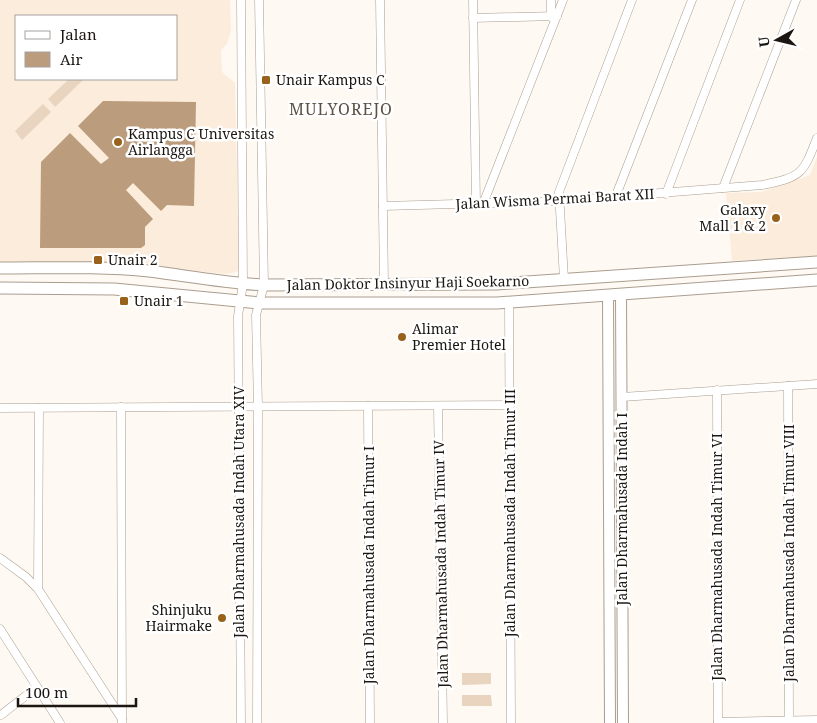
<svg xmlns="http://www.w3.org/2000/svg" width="817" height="723" viewBox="0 0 817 723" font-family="'Noto Serif',serif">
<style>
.built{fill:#fcecdb;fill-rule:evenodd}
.green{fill:#e8d4bf}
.water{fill:#bb9c7c}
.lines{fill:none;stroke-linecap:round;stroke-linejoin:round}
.minor-casing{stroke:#aa9d8f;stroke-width:9}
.secondary-casing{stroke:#aa9d8f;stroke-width:12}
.primary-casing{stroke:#aa9d8f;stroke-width:13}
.minor{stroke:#fff;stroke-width:8}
.secondary{stroke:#fff;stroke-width:10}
.primary{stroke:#fff;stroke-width:11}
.poi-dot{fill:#98621a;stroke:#fff;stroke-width:2}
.labels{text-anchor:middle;stroke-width:5;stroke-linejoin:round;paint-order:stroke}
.poi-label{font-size:14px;fill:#1b1611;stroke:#fff;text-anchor:start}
.street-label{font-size:14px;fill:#1b1611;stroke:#fff}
.quarter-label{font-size:16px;letter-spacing:1px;fill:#5d5144;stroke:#fff}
</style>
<rect width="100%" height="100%" fill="#fff9f3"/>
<!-- built -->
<g class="built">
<path d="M0,0H230L231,31L227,44L221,50L222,72L235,83L239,266L238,271L233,273L225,274L128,264L0,263ZM16,16H176V79H16Z"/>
<polygon points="817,157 817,256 732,261 726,193 761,192 810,175"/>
</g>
<!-- green -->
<g class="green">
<polygon points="69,79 84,79 55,107 48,99"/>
<polygon points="43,104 51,112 22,140 15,131"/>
<polygon points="462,673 491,673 491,684 462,685"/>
<polygon points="462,695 491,695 492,706 462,706"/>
</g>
<!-- water -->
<polygon class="water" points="103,101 196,102 194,206 167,205 161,211 133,183 126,190 153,219 145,227 145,245 141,248 40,248 41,162 70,133 101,164 109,158 78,126"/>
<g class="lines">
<!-- minor casing -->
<g class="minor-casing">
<g id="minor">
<polyline points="241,0 243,284 238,316 241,723"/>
<polyline points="380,0 384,284"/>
<polyline points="473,0 476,205"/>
<polyline points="551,0 551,17"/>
<polyline points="473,18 557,16"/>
<polyline points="723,188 796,0"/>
<polyline points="666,194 740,0"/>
<polyline points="615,198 692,0"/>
<polyline points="483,204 563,0"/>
<path d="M383,206L559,201L762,185C802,177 803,174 817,138"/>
<polyline points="564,279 559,192 632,0"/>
<polyline points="509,303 511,723"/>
<polyline points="788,386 789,721"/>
<polyline points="717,390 718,723"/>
<polyline points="622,397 817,384"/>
<polyline points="368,406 370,723"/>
<polyline points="438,406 443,723"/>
<polyline points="121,407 122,723"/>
<polyline points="0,408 510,405"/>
<polyline points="0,558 26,577 38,589 122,719"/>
<polyline points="38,589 39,408"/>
<polyline points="0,629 60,723"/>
<polyline points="1,715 37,687"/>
<polyline points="718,722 817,720"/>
<polyline points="257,723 258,407 256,315 264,285 259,0"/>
</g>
</g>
<!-- secondary casing -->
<g class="secondary-casing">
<g id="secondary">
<polyline points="608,295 610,723"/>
<polyline points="621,295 623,723"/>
</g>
</g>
<!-- primary casing -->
<g class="primary-casing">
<g id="primary">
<path d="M0,268C49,268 100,266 149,271C188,276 225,283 264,285L497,284L817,262"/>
<polyline points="0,288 114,289 260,303 497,303 817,280"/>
</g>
</g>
<!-- minor -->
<use href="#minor" class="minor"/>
<!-- secondary -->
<use href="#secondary" class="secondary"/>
<!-- primary -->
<use href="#primary" class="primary"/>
</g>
<!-- markers -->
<g class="poi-dot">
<rect x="261" y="75" width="10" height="10" rx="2.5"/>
<circle cx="118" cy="142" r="5"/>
<circle cx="776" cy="218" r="5"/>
<rect x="93" y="255" width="10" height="10" rx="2.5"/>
<rect x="119" y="296" width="10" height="10" rx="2.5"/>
<circle cx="402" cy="337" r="5"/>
<circle cx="222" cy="618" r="5"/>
</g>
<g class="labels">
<!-- poi labels -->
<g class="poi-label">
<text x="276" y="85">Unair Kampus C</text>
<text x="128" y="139">Kampus C Universitas<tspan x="128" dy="16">Airlangga</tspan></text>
<text x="766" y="215" text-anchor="end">Galaxy<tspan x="766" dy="16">Mall 1 &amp; 2</tspan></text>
<text x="108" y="265">Unair 2</text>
<text x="134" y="306">Unair 1</text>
<text x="412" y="334">Alimar<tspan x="412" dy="16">Premier Hotel</tspan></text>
<text x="212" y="615" text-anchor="end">Shinjuku<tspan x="212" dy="16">Hairmake</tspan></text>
</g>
<!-- street labels -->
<g class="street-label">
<text transform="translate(555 199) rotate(-3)" y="5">Jalan Wisma Permai Barat XII</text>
<text transform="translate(408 283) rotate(-1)" y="5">Jalan Doktor Insinyur Haji Soekarno</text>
<text transform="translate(622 509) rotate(-90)" y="5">Jalan Dharmahusada Indah I</text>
<text transform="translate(239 512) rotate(-90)" y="5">Jalan Dharmahusada Indah Utara XIV</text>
<text transform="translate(510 513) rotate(-90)" y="5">Jalan Dharmahusada Indah Timur III</text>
<text transform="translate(789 553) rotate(-90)" y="5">Jalan Dharmahusada Indah Timur VIII</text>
<text transform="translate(717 557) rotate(-90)" y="5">Jalan Dharmahusada Indah Timur VI</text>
<text transform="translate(441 564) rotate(-91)" y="5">Jalan Dharmahusada Indah Timur IV</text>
<text transform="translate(369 565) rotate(-90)" y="5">Jalan Dharmahusada Indah Timur I</text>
</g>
<!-- quarter labels -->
<g class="quarter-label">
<text x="341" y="115">MULYOREJO</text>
</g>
</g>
<!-- legend -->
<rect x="15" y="15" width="162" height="65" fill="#ffffff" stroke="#a4a2a0"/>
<rect x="25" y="31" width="25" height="8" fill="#ffffff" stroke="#a4a2a0"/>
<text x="60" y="40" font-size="15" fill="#1b1611">Jalan</text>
<rect x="25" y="52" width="25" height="15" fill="#bb9c7c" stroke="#a4a2a0"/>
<text x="60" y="65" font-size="15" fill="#1b1611">Air</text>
<!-- north arrow -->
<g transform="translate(777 40) rotate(262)" stroke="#ffffff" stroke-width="4" paint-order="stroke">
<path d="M0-4L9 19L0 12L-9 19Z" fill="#1b1611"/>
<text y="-8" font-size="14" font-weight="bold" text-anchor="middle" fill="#1b1611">U</text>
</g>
<!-- scale -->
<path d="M18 698v8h118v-8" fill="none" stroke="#1b1611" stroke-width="2.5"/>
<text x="25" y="698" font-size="15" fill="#1b1611" stroke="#ffffff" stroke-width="4" paint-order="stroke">100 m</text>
</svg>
